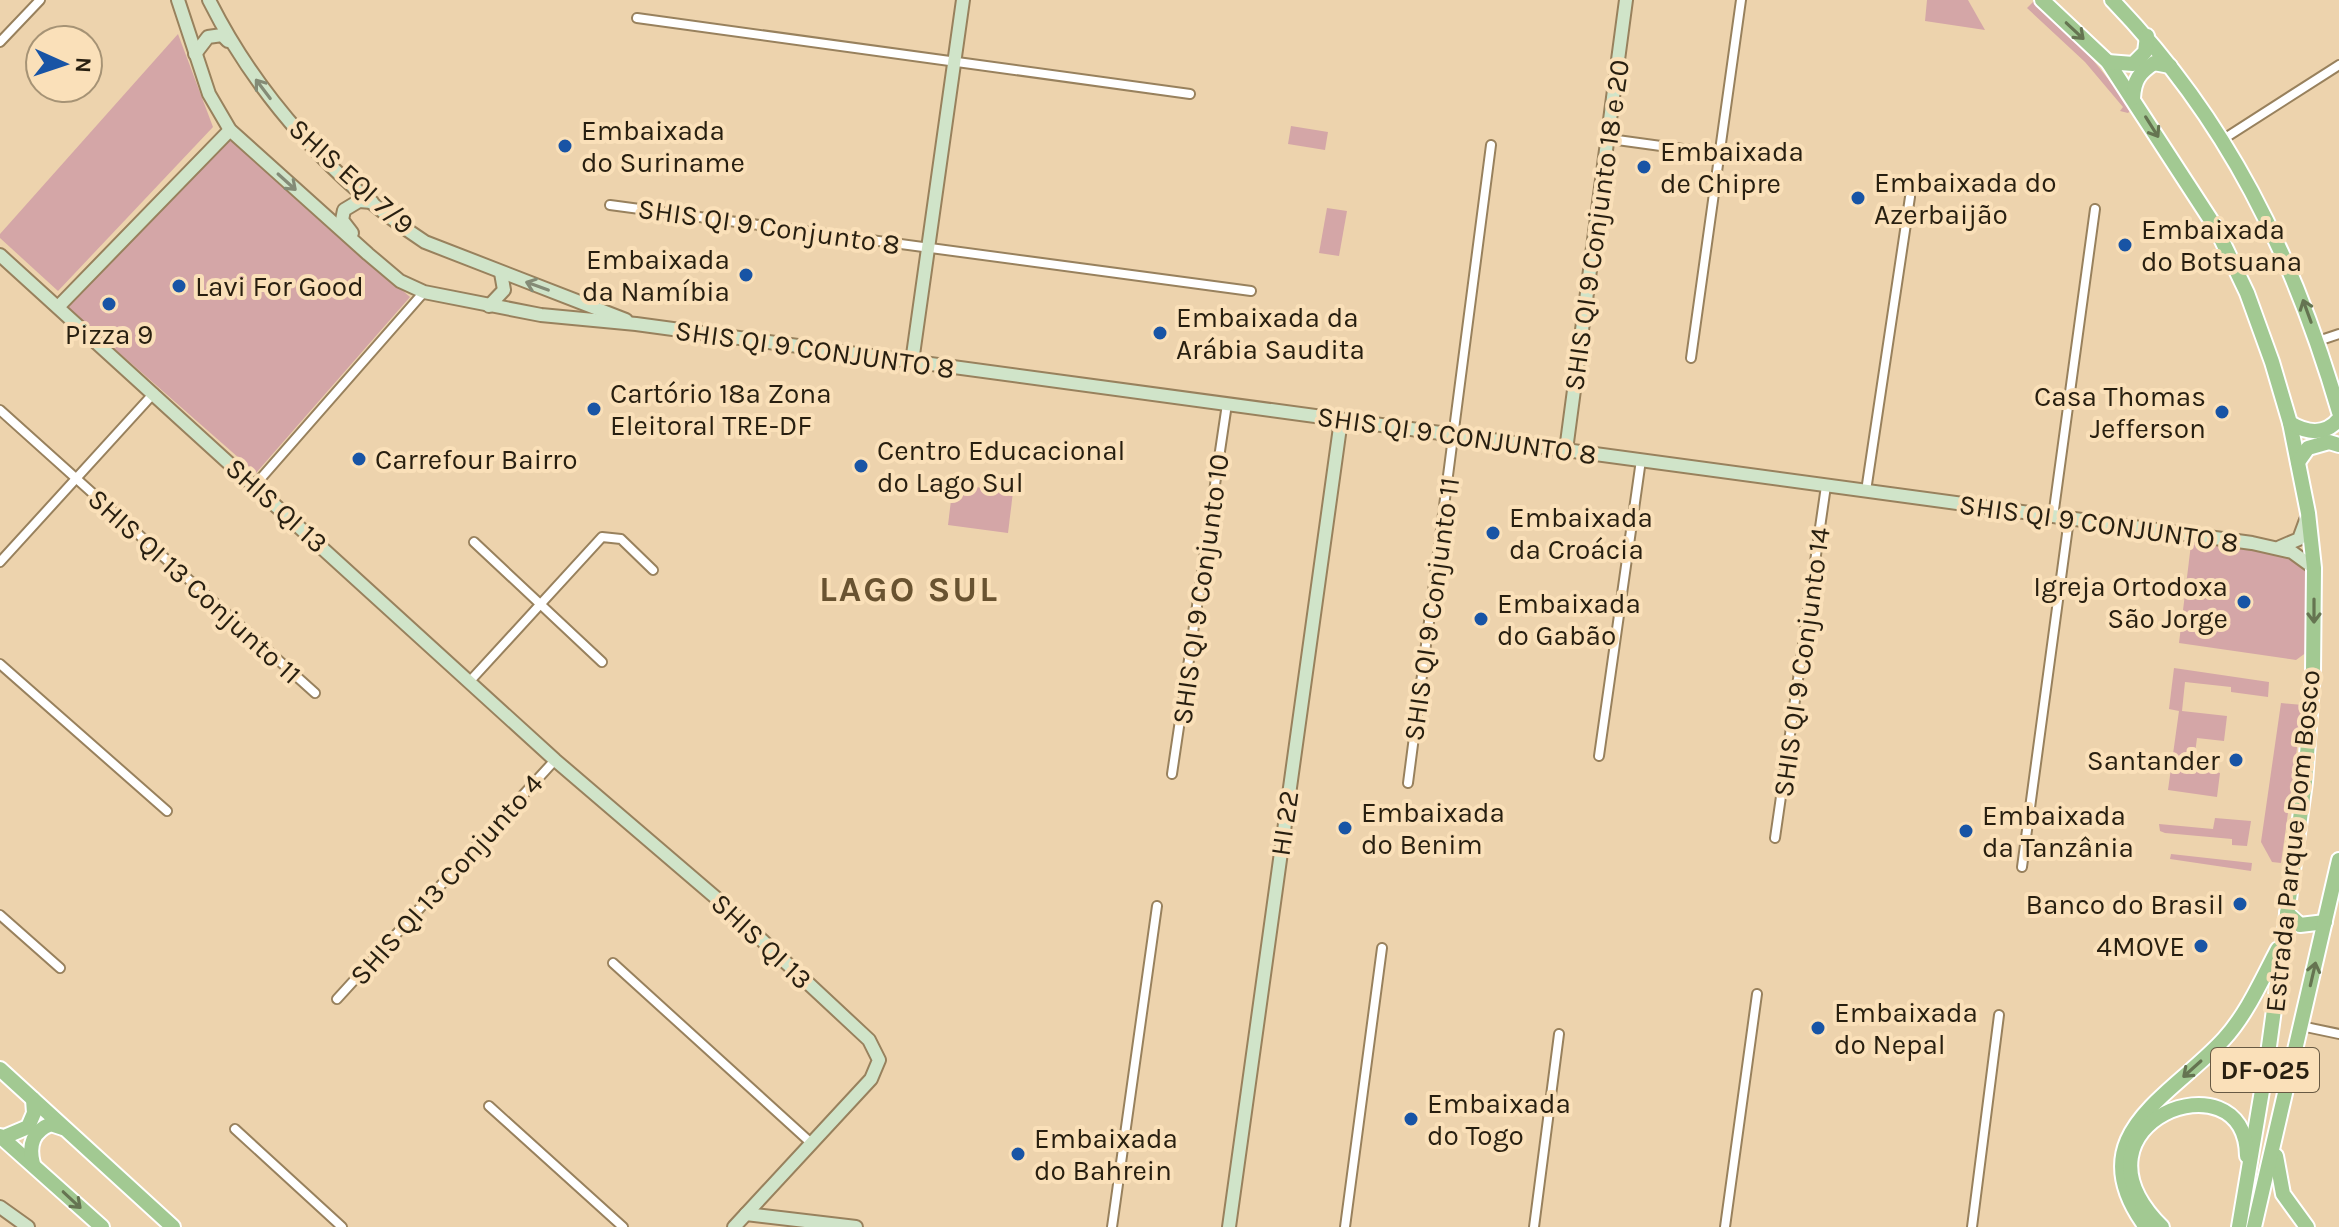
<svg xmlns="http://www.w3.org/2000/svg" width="2339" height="1227" viewBox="0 0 2339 1227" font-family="Karla,sans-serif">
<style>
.green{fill:#d4a6a7}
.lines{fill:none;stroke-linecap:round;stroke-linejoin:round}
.street-casing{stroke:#98815d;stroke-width:12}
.secondary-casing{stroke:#98815d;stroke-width:16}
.primary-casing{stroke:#fff;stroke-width:18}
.street{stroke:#fff;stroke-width:8}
.secondary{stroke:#d0e4c9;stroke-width:12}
.primary{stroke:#a2c992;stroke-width:14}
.oneway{stroke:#657451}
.oneway2{stroke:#848b76}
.poi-dot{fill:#1854a5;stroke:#fae0b9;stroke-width:3}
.labels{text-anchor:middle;stroke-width:8;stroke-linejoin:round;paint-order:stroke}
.shield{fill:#fae0b9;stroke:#675943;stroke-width:2}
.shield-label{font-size:26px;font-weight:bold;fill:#281f10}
.poi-label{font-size:28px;fill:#281f10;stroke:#fae0b9;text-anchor:start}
.street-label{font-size:28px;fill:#281f10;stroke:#fae0b9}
.district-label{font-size:36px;font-weight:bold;letter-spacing:2px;fill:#695331;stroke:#fae0b9}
</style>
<rect width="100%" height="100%" fill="#edd3ad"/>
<!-- green -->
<g class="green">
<polygon points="1927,0 1968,0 1985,30 1925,21"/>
<polygon points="2035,0 2089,55 2132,109 2128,113 2120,111 2123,107 2085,62 2027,8"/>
<polygon points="178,34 213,127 58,291 0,238 0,234"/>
<polygon points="1291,126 1328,132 1325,150 1288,144"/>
<polygon points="228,137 410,297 256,473 67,307"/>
<polygon points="1327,208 1347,211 1339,256 1319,253"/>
<polygon points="953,484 1013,492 1008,533 948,525"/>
<polygon points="2192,536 2299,549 2306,561 2307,652 2296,660 2179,643"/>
<polygon points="2174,668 2269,682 2268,697 2231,692 2231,687 2185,682 2182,711 2227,716 2224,741 2197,738 2193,768 2220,773 2217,797 2168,790 2179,711 2169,709"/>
<polygon points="2281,703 2303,705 2281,863 2272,862 2261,842"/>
<polygon points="2215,818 2251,821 2247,846 2232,845 2232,839 2165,833 2160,831 2159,824 2213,829"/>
<polygon points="2171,854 2252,863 2251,871 2170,859"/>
</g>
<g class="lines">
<!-- street casing -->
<g class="street-casing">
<g id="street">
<polyline points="637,18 1190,94"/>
<polyline points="0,42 40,0"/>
<polyline points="1610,139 1719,154"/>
<polyline points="2222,140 2339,65"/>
<polyline points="610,205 1251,291"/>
<polyline points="2318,341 2339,334"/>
<polyline points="1691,358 1741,0"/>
<polyline points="0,410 315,693"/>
<polyline points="255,485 424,292"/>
<polyline points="1866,491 1910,197"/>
<polyline points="2053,517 2095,209"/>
<polyline points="474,542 602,662"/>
<polyline points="0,562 154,393"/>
<polyline points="0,664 167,811"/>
<polyline points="470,681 602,537 621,539 653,570"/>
<polyline points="1599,756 1641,460"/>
<polyline points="1172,774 1227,404"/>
<polyline points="1408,783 1491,145"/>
<polyline points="1775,838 1826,486"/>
<polyline points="2022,867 2069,519"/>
<polyline points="0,915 60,968"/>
<polyline points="613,963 810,1142"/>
<polyline points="337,999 555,760"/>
<polyline points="2301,1026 2339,1034"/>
<polyline points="489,1106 623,1227"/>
<polyline points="235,1129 342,1227"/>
<polyline points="1112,1227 1157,906"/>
<polyline points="1345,1227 1382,948"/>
<polyline points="1534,1227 1559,1034"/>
<polyline points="1725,1227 1757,994"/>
<polyline points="1972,1227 1999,1015"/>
</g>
</g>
<!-- secondary casing -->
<g class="secondary-casing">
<g id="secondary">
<polyline points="178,0 209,94 230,130 368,254 400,281 424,292 541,315 636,324 2252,543 2292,552 2314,568"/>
<path d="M209,0C257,96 335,183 425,242L626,320"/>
<polyline points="195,54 208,37 222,35 228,41"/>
<polyline points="352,233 342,220 344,210 359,201 372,202"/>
<polyline points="0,255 555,760 722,903 869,1040 879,1060 871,1079 734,1227"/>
<polyline points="489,306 504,290 501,273"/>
<polyline points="58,307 230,130"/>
<polyline points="912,362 963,0"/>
<polyline points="1566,450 1626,0"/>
<polyline points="2280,547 2299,539 2306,520"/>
<polyline points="0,1207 28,1227"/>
<polyline points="746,1214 856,1227"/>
<polyline points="1229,1227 1341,420"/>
</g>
</g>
<!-- primary casing -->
<g class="primary-casing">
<g id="primary">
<polyline points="2042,0 2108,62 2216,228 2247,293 2272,362 2290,423 2308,513 2314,568 2313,673 2305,782 2267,1061 2239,1227"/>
<path d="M2112,0C2227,119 2293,254 2339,412"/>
<polyline points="2108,62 2133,64 2145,52 2147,36"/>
<path d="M2133,98C2134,80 2139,73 2154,63L2170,66"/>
<path d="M2290,423C2307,433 2325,436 2339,419"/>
<polyline points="2298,462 2308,448 2329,442 2339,445"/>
<polyline points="2287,913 2300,925 2325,922"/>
<polyline points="0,1069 173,1227"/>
<polyline points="0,1136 102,1227"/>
<polyline points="2,1138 28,1127 34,1113 33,1099"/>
<polyline points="2276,1156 2283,1194 2307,1227"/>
<path d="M33,1164C28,1145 33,1131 51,1124L63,1128"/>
<path d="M2146,1227C2078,1135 2170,1098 2224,1039C2247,1014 2262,979 2278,949"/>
<path d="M2162,1227C2057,1123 2246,1052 2247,1156"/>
<polyline points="2254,1227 2339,860"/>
</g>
</g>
<!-- street -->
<use href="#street" class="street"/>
<!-- secondary -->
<use href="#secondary" class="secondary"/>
<!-- primary -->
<use href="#primary" class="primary"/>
</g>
<!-- one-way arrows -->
<defs><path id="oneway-shaft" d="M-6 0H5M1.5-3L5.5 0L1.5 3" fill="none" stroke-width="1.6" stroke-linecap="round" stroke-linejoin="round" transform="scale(2)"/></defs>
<g class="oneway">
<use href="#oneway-shaft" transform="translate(2075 31) rotate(43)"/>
<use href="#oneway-shaft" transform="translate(2152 127) rotate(58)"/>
<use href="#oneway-shaft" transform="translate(2307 311) rotate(-110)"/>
<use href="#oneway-shaft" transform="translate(2314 611) rotate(90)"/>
<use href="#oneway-shaft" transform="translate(2313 974) rotate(-77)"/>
<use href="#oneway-shaft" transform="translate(2192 1069) rotate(138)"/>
<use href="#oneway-shaft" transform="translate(72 1200) rotate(43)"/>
</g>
<g class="oneway2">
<use href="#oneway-shaft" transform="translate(263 89) rotate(-127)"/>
<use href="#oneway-shaft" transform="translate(287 182) rotate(42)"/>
<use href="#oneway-shaft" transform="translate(537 286) rotate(-160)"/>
</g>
<!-- markers -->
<g class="poi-dot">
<circle cx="565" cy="146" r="8"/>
<circle cx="1644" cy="167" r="8"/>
<circle cx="1858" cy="198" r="8"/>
<circle cx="2125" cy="245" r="8"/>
<circle cx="746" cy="275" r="8"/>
<circle cx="179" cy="286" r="8"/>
<circle cx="109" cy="304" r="8"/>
<circle cx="1160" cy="333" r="8"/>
<circle cx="594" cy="409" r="8"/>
<circle cx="2222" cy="412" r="8"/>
<circle cx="359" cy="459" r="8"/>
<circle cx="861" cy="466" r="8"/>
<circle cx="1493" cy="533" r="8"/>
<circle cx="2244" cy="602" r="8"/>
<circle cx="1481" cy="619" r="8"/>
<circle cx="2236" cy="760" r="8"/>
<circle cx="1345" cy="828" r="8"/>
<circle cx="1966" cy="831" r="8"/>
<circle cx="2240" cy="904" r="8"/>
<circle cx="2201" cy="946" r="8"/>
<circle cx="1818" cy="1028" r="8"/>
<circle cx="1411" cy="1119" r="8"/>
<circle cx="1018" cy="1154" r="8"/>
</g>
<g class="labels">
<!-- shield labels -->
<rect class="shield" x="2211" y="1048" width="108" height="44" rx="6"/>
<g class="shield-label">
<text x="2265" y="1079">DF-025</text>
</g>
<!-- poi labels -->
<g class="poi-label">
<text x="581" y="140">Embaixada<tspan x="581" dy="32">do Suriname</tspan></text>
<text x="1660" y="161">Embaixada<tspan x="1660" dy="32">de Chipre</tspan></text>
<text x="1874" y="192">Embaixada do<tspan x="1874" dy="32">Azerbaijão</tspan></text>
<text x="2141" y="239">Embaixada<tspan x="2141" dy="32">do Botsuana</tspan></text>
<text x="730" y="269" text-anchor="end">Embaixada<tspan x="730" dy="32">da Namíbia</tspan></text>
<text x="195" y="296">Lavi For Good</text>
<text x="1176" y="327">Embaixada da<tspan x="1176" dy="32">Arábia Saudita</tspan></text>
<text x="109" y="344" text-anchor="middle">Pizza 9</text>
<text x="610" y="403">Cartório 18ª Zona<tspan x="610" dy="32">Eleitoral TRE-DF</tspan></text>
<text x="2206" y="406" text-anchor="end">Casa Thomas<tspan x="2206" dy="32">Jefferson</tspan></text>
<text x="877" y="460">Centro Educacional<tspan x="877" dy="32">do Lago Sul</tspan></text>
<text x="375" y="469">Carrefour Bairro</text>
<text x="1509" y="527">Embaixada<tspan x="1509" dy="32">da Croácia</tspan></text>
<text x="2228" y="596" text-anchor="end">Igreja Ortodoxa<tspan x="2228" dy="32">São Jorge</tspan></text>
<text x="1497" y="613">Embaixada<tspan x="1497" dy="32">do Gabão</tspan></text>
<text x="2220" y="770" text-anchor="end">Santander</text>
<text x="1361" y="822">Embaixada<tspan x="1361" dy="32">do Benim</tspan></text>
<text x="1982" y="825">Embaixada<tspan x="1982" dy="32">da Tanzânia</tspan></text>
<text x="2224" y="914" text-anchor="end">Banco do Brasil</text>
<text x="2185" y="956" text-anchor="end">4MOVE</text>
<text x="1834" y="1022">Embaixada<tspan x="1834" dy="32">do Nepal</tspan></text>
<text x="1427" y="1113">Embaixada<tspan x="1427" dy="32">do Togo</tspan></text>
<text x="1034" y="1148">Embaixada<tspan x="1034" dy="32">do Bahrein</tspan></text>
</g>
<!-- street labels -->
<g class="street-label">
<text transform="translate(352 176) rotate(42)" y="10">SHIS EQI 7/9</text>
<text transform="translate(1596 225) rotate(-82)" y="10">SHIS QI 9 Conjunto 18 e 20</text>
<text transform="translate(769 226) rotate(8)" y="10">SHIS QI 9 Conjunto 8</text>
<text transform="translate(815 349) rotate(8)" y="10">SHIS QI 9 CONJUNTO 8</text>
<text transform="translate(1457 435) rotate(8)" y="10">SHIS QI 9 CONJUNTO 8</text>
<text transform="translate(277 505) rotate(42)" y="10">SHIS QI 13</text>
<text transform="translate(2099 523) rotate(8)" y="10">SHIS QI 9 CONJUNTO 8</text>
<text transform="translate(195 586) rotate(42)" y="10">SHIS QI 13 Conjunto 11</text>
<text transform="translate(1200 589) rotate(-82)" y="10">SHIS QI 9 Conjunto 10</text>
<text transform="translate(1431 609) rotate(-82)" y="10">SHIS QI 9 Conjunto 11</text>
<text transform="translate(1801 662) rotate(-82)" y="10">SHIS QI 9 Conjunto 14</text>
<text transform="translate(1284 823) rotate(-82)" y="10">HI 22</text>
<text transform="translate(2292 841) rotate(-84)" y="10">Estrada Parque Dom Bosco</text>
<text transform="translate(446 879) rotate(-48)" y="10">SHIS QI 13 Conjunto 4</text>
<text transform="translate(762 941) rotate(43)" y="10">SHIS QI 13</text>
</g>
<!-- district labels -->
<g class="district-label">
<text x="909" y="601">LAGO SUL</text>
</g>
</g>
<!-- north arrow -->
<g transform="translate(64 64) rotate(93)"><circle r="38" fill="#fae0b9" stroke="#a69375" stroke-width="2"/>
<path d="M0-6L14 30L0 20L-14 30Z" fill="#1854a5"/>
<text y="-12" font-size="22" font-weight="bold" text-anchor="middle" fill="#281f10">N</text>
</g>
</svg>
